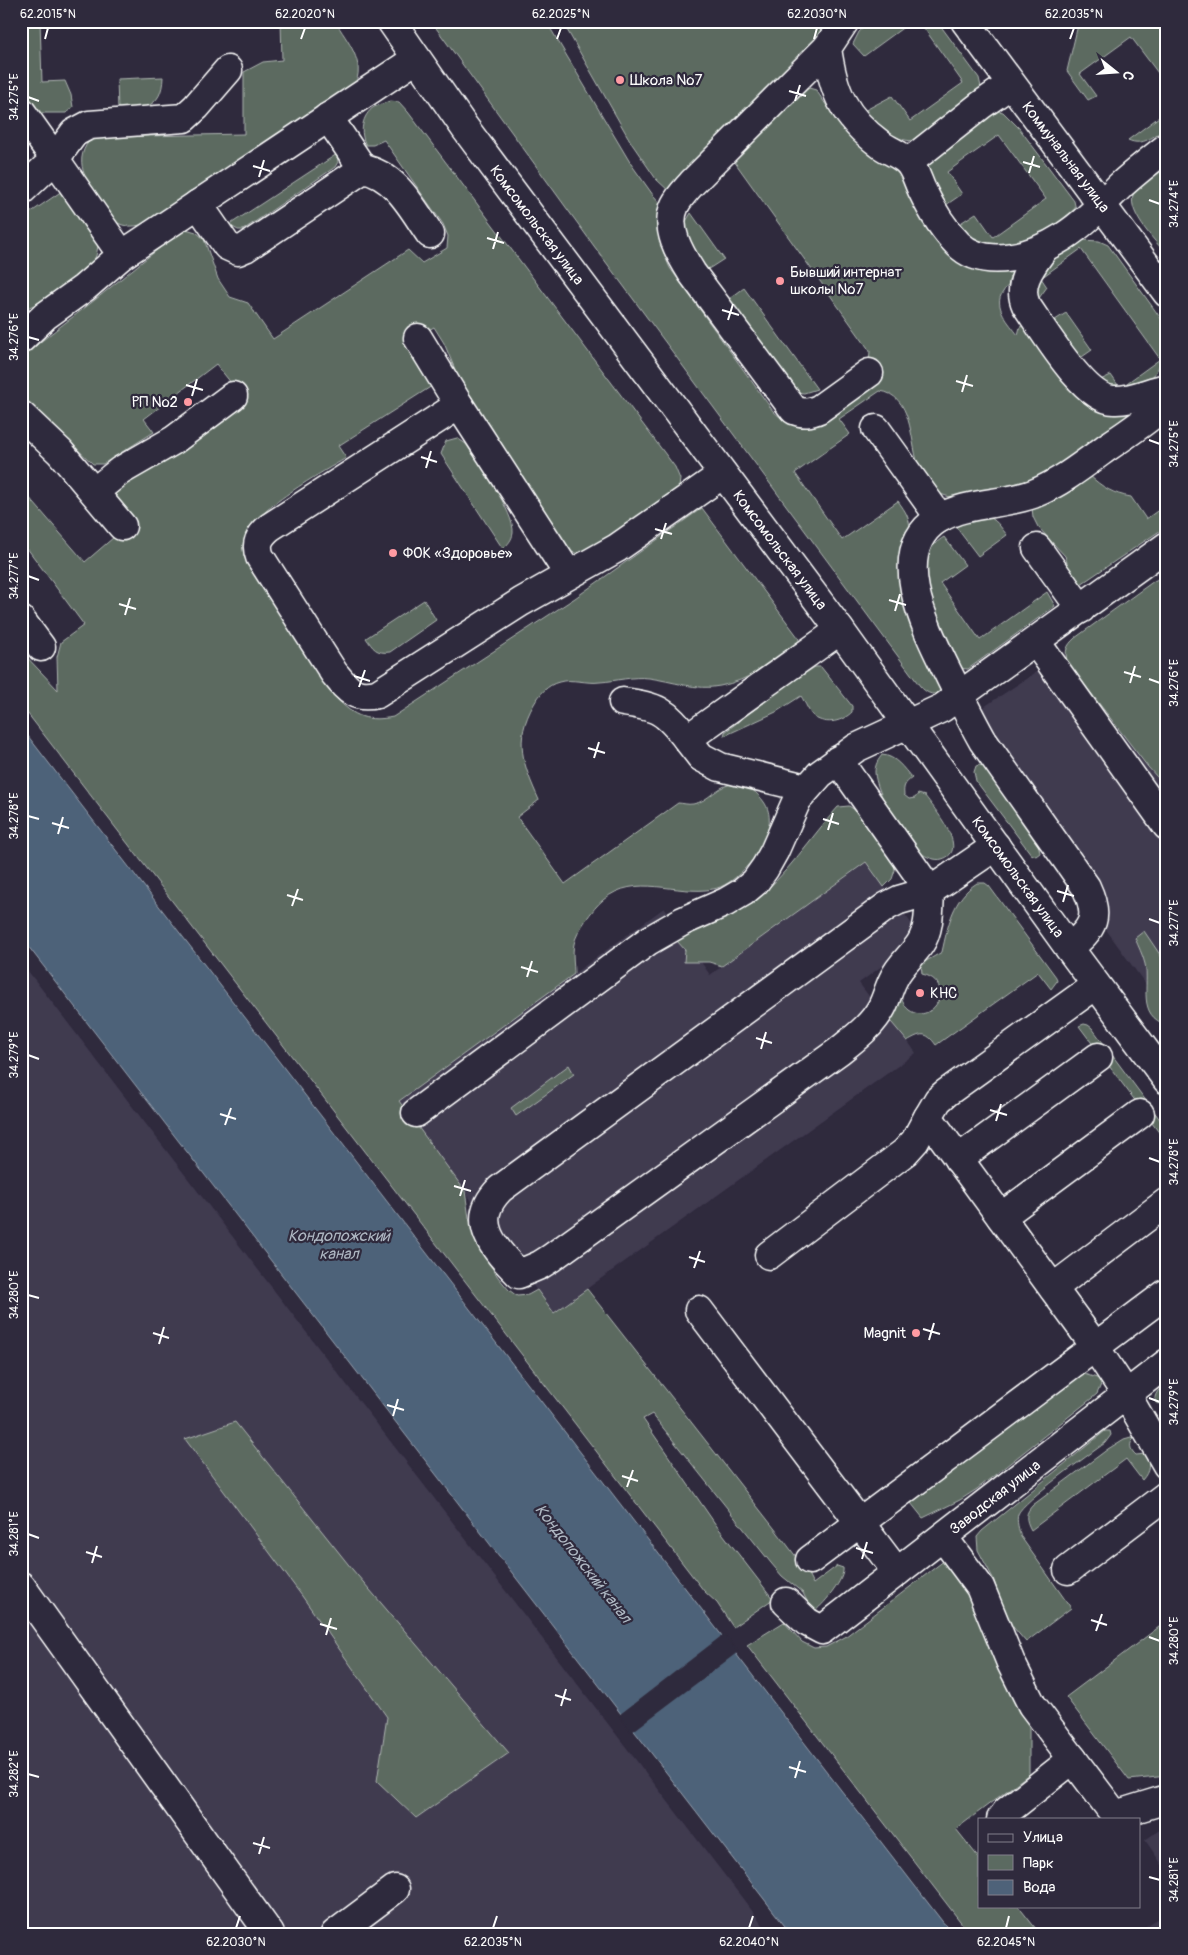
<svg xmlns="http://www.w3.org/2000/svg" width="1188" height="1955" viewBox="0 0 1188 1955" font-family="Pangolin,sans-serif">
<style>
.built{fill:#403a50}
.green{fill:#5b6a61;stroke:#adb4b0}
.water{fill:#4e6279;stroke:#95a1af}
.pier{fill:#2f2a3d}
.lines{fill:none;stroke-linecap:round;stroke-linejoin:round}
.minor-casing{stroke:#fff;stroke-width:31}
.minor{stroke:#2f2a3d;stroke-width:28}
.ticks{fill:none;stroke:#fff;stroke-width:2}
.poi-dot{fill:#ff9aa2;stroke:#2f2a3d;stroke-width:2}
.labels{text-anchor:middle;stroke-width:4.5;stroke-linejoin:round;paint-order:stroke}
.poi-label{font-size:15px;fill:#fff;stroke:#2f2a3d;text-anchor:start}
.street-label{font-size:15px;fill:#fff;stroke:#2f2a3d}
.water-label{font-size:16px;font-style:italic;fill:#afb8c3;stroke:#2f2a3d}
.neatline{fill:none;stroke:#fff;stroke-width:2}
.ticks-label{font-size:12px;text-anchor:middle;fill:#fff}
</style>
<rect width="100%" height="100%" fill="#2f2a3d"/>
<filter id="ink" filterUnits="userSpaceOnUse"><feTurbulence type="fractalNoise" baseFrequency=".02" numOctaves="2"/><feDisplacementMap in="SourceGraphic" scale="10" xChannelSelector="R" yChannelSelector="G"/><feConvolveMatrix kernelMatrix="1 2 1 2 8 2 1 2 1" color-interpolation-filters="sRGB"/></filter>
<g filter="url(#ink)">
<!-- built -->
<g class="built">
<polygon points="1065,653 1067,662 1148,767 1167,788 1167,1014 958,724"/>
<polygon points="866,862 914,927 909,946 859,983 875,1004 900,1030 916,1053 553,1313 399,1101 664,908 710,975"/>
<polygon points="21,962 770,1934 21,1934"/>
<polygon points="1167,1825 1167,1872 1145,1840"/>
<polygon points="1167,1912 1167,1934 1135,1934"/>
</g>
<!-- green -->
<g class="green">
<polygon points="21,21 40,21 42,82 65,81 71,95 73,107 66,113 41,113 35,110 21,90"/>
<path d="M281,21H335C347,41 367,63 354,86L148,223C138,226 125,229 115,221C110,217 105,208 101,203C87,183 70,159 93,137L244,134V72L263,62L282,60Z"/>
<path d="M431,21H546L631,164L653,195L663,206C661,233 658,243 670,268L773,411C782,419 791,427 804,427C815,427 855,394 867,386L870,351L734,161L761,135L797,95L809,88L816,90L833,115L849,133L901,176L914,192L926,214L1011,263L1018,278C1013,282 1006,286 1003,292C992,306 1010,324 1018,335L1020,327L1027,325L1073,383L1167,393L1082,454L1032,479L971,495L953,498L937,493C931,484 922,474 918,464C910,439 912,395 880,391L839,419L850,434L795,473L842,540L898,501C906,512 910,518 910,532L943,688C936,698 927,694 920,686L594,246Z"/>
<polygon points="562,21 830,21 806,53 671,193 656,179 632,144"/>
<polygon points="870,21 912,21 864,56 853,44 859,32"/>
<path d="M919,21H937L979,78L981,87L978,93L915,141C893,141 878,126 860,113L892,96L910,121L963,83Z"/>
<polygon points="1083,21 1149,21 1167,24 1167,85 1131,37 1080,74 1096,96 1088,100 1067,71 1077,29"/>
<path d="M163,77C162,108 144,109 118,110L117,79Z"/>
<path d="M390,101L399,102L408,112L675,467L680,479L679,488L610,541L579,554L568,551L461,384L444,343L434,327L405,343L432,386L338,446L346,458C320,474 245,513 243,546C242,551 246,559 247,564L336,698C354,717 368,722 393,717L575,598L702,508L798,637L800,643L795,649C771,663 748,681 720,686C697,691 672,681 649,678C632,676 617,681 600,682C587,684 572,678 559,682C547,685 540,694 534,704C513,741 523,764 539,800L517,817L565,884L678,803C682,803 688,805 693,804C709,802 718,783 736,784C747,784 758,793 764,802C772,813 770,830 764,842C755,859 733,886 713,889C676,896 636,872 603,900C593,908 576,932 574,944C572,953 574,965 574,974L399,1101L465,1191L469,1218L480,1249L498,1277L509,1290L517,1296L528,1295L537,1290L554,1313L587,1289L785,1542L806,1570L813,1584L837,1566L843,1568C845,1579 824,1604 816,1610L811,1609L803,1593L782,1576L771,1563L652,1414L643,1419L716,1525L773,1599L733,1627L717,1603L704,1591L21,705V651L58,690L57,657L61,642L84,625L21,540V488L85,562L135,519L113,492L131,478L170,456L248,398L232,384L216,364L144,419L154,432L103,464H93L54,427L21,400V358C44,338 68,321 91,303C123,278 152,252 186,229L196,232L204,239L218,279L230,297L248,303L273,339L408,250L422,263L447,248L448,236L443,224L384,140L373,145H366C359,133 362,115 374,107C379,105 385,103 390,101Z"/>
<polygon points="995,110 1003,112 1019,128 1074,201 1076,210 1074,216 1035,238 1004,244 1000,249 974,242 959,224 976,213 993,237 1046,199 999,135 947,172 962,194 946,205 931,182 928,173 929,163"/>
<path d="M1167,111V127C1154,136 1143,147 1128,140Z"/>
<polygon points="337,154 338,162 335,167 243,230 238,230 229,225"/>
<path d="M1167,162V185L1162,189L1167,195V255C1155,240 1123,210 1135,190C1140,181 1158,169 1167,162Z"/>
<path d="M62,191L98,246C97,250 97,254 95,258C85,273 39,306 21,310V219Z"/>
<polygon points="691,213 724,259 710,268 704,270 682,228"/>
<path d="M1082,240L1099,241L1108,245L1167,327V354C1160,359 1161,363 1157,370C1153,380 1134,391 1123,391C1115,390 1104,385 1096,382L1111,375L1120,388L1160,359L1081,249L1041,278L1047,287L1039,298L1040,303L1033,291L1035,281L1059,251Z"/>
<polygon points="744,288 817,389 804,393 795,392 725,302"/>
<polygon points="1066,313 1092,350 1079,359 1052,322"/>
<path d="M457,438L466,444C478,462 515,513 513,533C512,540 508,544 503,549L441,454L446,441Z"/>
<path d="M1089,475C1102,487 1113,494 1131,497L1146,519L1167,504V526L1081,584L1068,566L1065,556L1038,527L1033,517L1032,508Z"/>
<path d="M979,516C995,516 997,523 1007,535L978,556L956,527Z"/>
<path d="M944,537L965,565L940,583L980,640L1047,592L1055,606L968,669C962,669 958,667 955,662C945,650 923,590 923,576C924,559 929,546 944,537Z"/>
<path d="M1164,576L1167,577V643L1163,646L1167,652V788L1148,767L1067,662C1065,651 1066,646 1075,638L1154,581Z"/>
<path d="M424,600L436,620L390,652C376,654 373,648 366,638Z"/>
<path d="M815,667H821L852,706V712C843,721 827,726 814,717C809,713 805,702 801,696L776,712L724,736L725,732L777,692Z"/>
<path d="M882,755C896,756 903,768 912,778C905,783 903,786 904,795L909,799L915,798L918,794L925,796C933,807 971,851 942,859C936,861 926,857 921,853C905,842 875,792 875,772C875,765 878,760 882,755Z"/>
<polygon points="979,765 984,766 990,772 1038,842 1040,853 1036,856 1031,854 976,781 974,772 976,766"/>
<path d="M849,806L862,815L893,858L895,870L892,879L884,887L866,862L722,966L709,962H684L685,950L677,941C702,925 732,918 755,900C788,874 810,838 838,807Z"/>
<path d="M977,883H985L989,886L1056,977L1057,981L1051,989L1038,972L936,1045C926,1031 921,1033 907,1041L887,1017L901,992C901,999 903,1005 909,1010C933,1027 958,982 922,974L921,964L942,952C948,925 953,898 977,883Z"/>
<path d="M1144,931L1167,965V973L1161,977L1167,986V1025C1136,1015 1150,986 1145,964C1143,955 1138,946 1135,938Z"/>
<polygon points="1084,1024 1088,1025 1092,1028 1167,1129 1167,1143 1079,1026"/>
<polygon points="569,1065 574,1074 516,1116 511,1108"/>
<polygon points="1084,1374 1100,1379 1102,1382 1097,1394 1086,1403 977,1489 960,1500 923,1518 911,1503 1077,1376"/>
<path d="M1167,1383V1400L1159,1404L1156,1403C1152,1395 1160,1388 1167,1383Z"/>
<polygon points="235,1422 352,1569 509,1753 416,1818 377,1781 387,1717 302,1596 185,1439"/>
<path d="M1105,1431H1110L1111,1435L1105,1443C1090,1454 1023,1501 1018,1514C1016,1521 1019,1530 1021,1537L1071,1608L1026,1642L1013,1627L1003,1608L993,1578L978,1550L977,1537L982,1531Z"/>
<path d="M1131,1437L1135,1438C1128,1443 1130,1450 1136,1455L1146,1454C1150,1464 1150,1471 1142,1480L1126,1459L1031,1530C1025,1519 1025,1513 1033,1505L1108,1449L1124,1439Z"/>
<polygon points="945,1560 970,1594 1029,1723 1029,1774 956,1829 979,1858 979,1906 1018,1906 1040,1934 970,1934 747,1645 784,1622 802,1642 814,1648 826,1647 845,1637"/>
<polygon points="1167,1621 1167,1680 1163,1683 1167,1685 1167,1776 1129,1780 1066,1697"/>
</g>
<!-- water -->
<polygon class="water" points="21,727 952,1934 791,1934 21,937"/>
<!-- pier -->
<polygon class="pier" points="724,1634 738,1652 632,1732 619,1715"/>
<g class="lines">
<!-- minor casing -->
<g class="minor-casing">
<g id="minor">
<polyline points="391,21 465,128 840,630 1069,948 1167,1080"/>
<path d="M845,21L827,48C833,92 844,117 880,144C887,150 904,156 909,163C915,170 918,182 922,190C931,209 942,228 958,244C985,271 1035,255 1063,237C1085,223 1102,204 1120,186C1135,172 1151,160 1167,147"/>
<polyline points="965,21 1167,293"/>
<path d="M827,48L692,183C686,190 679,197 675,205C664,228 680,254 692,273L794,410C804,414 810,413 819,409L869,373"/>
<polyline points="228,70 196,107 184,118 89,125 74,133 55,159 122,255 416,59"/>
<polyline points="21,111 55,159 21,191"/>
<path d="M328,117L363,169C396,175 412,208 430,234"/>
<polyline points="909,162 981,105 1011,84"/>
<polyline points="198,204 227,246 238,251 245,248 363,169"/>
<path d="M1045,247C1033,264 1016,283 1026,305C1043,329 1084,400 1114,400C1131,401 1150,391 1167,388"/>
<polyline points="418,338 459,405"/>
<polyline points="21,339 45,316 84,288 122,255"/>
<polyline points="21,415 60,452 122,526"/>
<polyline points="876,429 940,518"/>
<polyline points="94,492 120,471 174,440 233,396"/>
<polyline points="1037,548 1081,609"/>
<path d="M569,575L459,405L270,527C259,536 255,544 260,557L334,673C348,690 354,699 377,694L521,602L617,548L723,474"/>
<polyline points="21,620 41,647"/>
<polyline points="1036,642 1167,826"/>
<path d="M623,702C658,707 665,710 687,739"/>
<path d="M838,760L930,891C929,909 930,929 920,944C912,956 900,965 894,978C889,987 887,997 882,1007C872,1026 855,1038 839,1051L551,1258L540,1265L519,1274C494,1249 468,1221 500,1189L887,906L899,900L930,891L996,846"/>
<polyline points="806,788 720,767 701,757 687,739 840,630"/>
<path d="M1069,948C1094,928 1100,917 1086,887L983,741C971,720 961,699 950,677C930,636 884,553 938,519C966,502 1003,505 1033,494C1060,483 1083,465 1106,448C1127,434 1148,420 1167,403"/>
<polyline points="1096,985 946,1093 938,1100 928,1117 1087,1335 1126,1394 1167,1465"/>
<polyline points="416,1113 648,941 683,921 726,902 743,892 755,882 765,868 774,852 797,800 820,774 856,748 942,708 1167,546"/>
<polyline points="958,1159 1098,1057"/>
<polyline points="1001,1217 1140,1114"/>
<polyline points="769,1255 905,1152 915,1141 928,1117"/>
<polyline points="1053,1288 1167,1202"/>
<polyline points="699,1310 897,1572"/>
<polyline points="943,1537 980,1587 1011,1663 1032,1705 1115,1815 1167,1799"/>
<polyline points="810,1560 1167,1293"/>
<polyline points="1068,1570 1167,1495"/>
<polyline points="21,1586 270,1934"/>
<polyline points="786,1602 807,1622 822,1630 1167,1363"/>
<polyline points="1001,1819 1007,1811 1073,1759"/>
<polyline points="335,1934 395,1889"/>
</g>
</g>
<!-- minor -->
<use href="#minor" class="minor"/>
</g>
</g>
<!-- ticks -->
<path class="ticks" d="M45,39L48,28M301,39L305,28M557,39L561,28M814,39L817,28M1070,39L1074,28M789,91L806,96M28,97L39,101M795,101L800,85M1023,162L1040,167M253,166L270,171M1029,173L1034,156M259,177L264,160M1149,200L1160,204M487,238L504,243M493,249L498,232M722,310L739,315M728,320L733,304M28,337L39,340M956,381L973,386M186,385L203,390M962,392L967,375M192,396L197,379M1149,440L1160,444M421,457L437,462M426,468L431,451M655,529L672,534M661,539L666,523M28,576L39,580M889,600L906,605M119,604L136,609M895,611L900,594M125,615L130,598M1124,672L1141,677M354,676L370,681M1149,679L1160,683M1130,683L1135,666M359,687L365,670M588,748L605,753M594,758L599,742M28,816L39,819M823,819L839,824M52,823L69,828M828,830L833,813M58,834L63,817M1057,891L1074,896M287,895L303,900M1063,902L1068,885M292,906L298,889M1149,919L1160,923M521,967L538,972M527,977L532,961M756,1038L772,1043M761,1049L766,1032M28,1055L39,1059M990,1110L1007,1115M220,1114L236,1119M996,1121L1001,1104M225,1125L231,1108M1149,1158L1160,1162M454,1186L471,1191M460,1196L465,1180M689,1257L705,1262M694,1268L700,1251M28,1295L39,1298M923,1329L940,1334M153,1333L169,1338M929,1340L934,1323M159,1344L164,1327M1149,1398L1160,1402M387,1405L404,1410M393,1416L398,1399M622,1476L638,1481M627,1487L633,1470M28,1534L39,1538M856,1548L873,1553M86,1552L102,1557M862,1559L867,1542M92,1563L97,1546M1091,1620L1107,1625M320,1624L337,1629M1096,1631L1102,1614M326,1635L331,1618M1149,1637L1160,1641M555,1695L571,1700M561,1706L566,1689M789,1767L806,1772M28,1774L39,1777M795,1778L800,1761M253,1843L270,1848M259,1854L264,1837M1149,1877L1160,1880M236,1928L240,1916M493,1928L497,1916M749,1928L753,1916M1006,1928L1009,1916"/>
<!-- markers -->
<g class="poi-dot">
<circle cx="620" cy="80" r="5"/>
<circle cx="780" cy="281" r="5"/>
<circle cx="188" cy="402" r="5"/>
<circle cx="393" cy="553" r="5"/>
<circle cx="920" cy="993" r="5"/>
<circle cx="916" cy="1333" r="5"/>
</g>
<g class="labels">
<!-- poi labels -->
<g class="poi-label">
<text x="630" y="85">Школа №7</text>
<text x="790" y="277">Бывший интернат<tspan x="790" dy="17">школы №7</tspan></text>
<text x="178" y="407" text-anchor="end">РП №2</text>
<text x="403" y="558">ФОК «Здоровье»</text>
<text x="930" y="998">КНС</text>
<text x="906" y="1338" text-anchor="end">Magnit</text>
</g>
<!-- street labels -->
<g class="street-label">
<text transform="translate(1066 157) rotate(53)" y="5">Коммунальная улица</text>
<text transform="translate(537 225) rotate(53)" y="5">Комсомольская улица</text>
<text transform="translate(780 550) rotate(53)" y="5">Комсомольская улица</text>
<text transform="translate(1018 877) rotate(54)" y="5">Комсомольская улица</text>
<text transform="translate(995 1497) rotate(-38)" y="5">Заводская улица</text>
</g>
<!-- water labels -->
<g class="water-label">
<text x="339" y="1241">Кондопожский<tspan x="339" dy="18">канал</tspan></text>
<text transform="translate(584 1563) rotate(52)" y="6">Кондопожский канал</text>
</g>
</g>
<!-- margin -->
<rect width="1188" height="1955" fill="none" stroke="#2f2a3d" stroke-width="55"/>
<!-- legend -->
<rect x="978" y="1818" width="162" height="90" fill="#2f2a3d" stroke="#827f8b"/>
<rect x="988" y="1834" width="25" height="8" fill="#2f2a3d" stroke="#827f8b"/>
<text x="1023" y="1842" font-size="15" fill="#ffffff">Улица</text>
<rect x="988" y="1855" width="25" height="15" fill="#5b6a61" stroke="#827f8b"/>
<text x="1023" y="1868" font-size="15" fill="#ffffff">Парк</text>
<rect x="988" y="1880" width="25" height="15" fill="#4e6279" stroke="#827f8b"/>
<text x="1023" y="1892" font-size="15" fill="#ffffff">Вода</text>
<!-- north arrow -->
<g transform="translate(1116 72) rotate(107)" stroke="#2f2a3d" stroke-width="4" paint-order="stroke">
<path d="M0-4L9 19L0 12L-9 19Z" fill="#ffffff"/>
<text y="-8" font-size="14" font-weight="bold" text-anchor="middle" fill="#ffffff">С</text>
</g>
<rect x="28" y="28" width="1132" height="1900" class="neatline"/>
<g class="ticks-label">
<text x="48" y="18">62.2015°N</text>
<text x="305" y="18">62.2020°N</text>
<text x="561" y="18">62.2025°N</text>
<text x="817" y="18">62.2030°N</text>
<text x="1074" y="18">62.2035°N</text>
<text transform="translate(14 97) rotate(-90)" y="4">34.275°E</text>
<text transform="translate(1174 204) rotate(-90)" y="4">34.274°E</text>
<text transform="translate(14 337) rotate(-90)" y="4">34.276°E</text>
<text transform="translate(1174 444) rotate(-90)" y="4">34.275°E</text>
<text transform="translate(14 576) rotate(-90)" y="4">34.277°E</text>
<text transform="translate(1174 683) rotate(-90)" y="4">34.276°E</text>
<text transform="translate(14 816) rotate(-90)" y="4">34.278°E</text>
<text transform="translate(1174 923) rotate(-90)" y="4">34.277°E</text>
<text transform="translate(14 1055) rotate(-90)" y="4">34.279°E</text>
<text transform="translate(1174 1162) rotate(-90)" y="4">34.278°E</text>
<text transform="translate(14 1295) rotate(-90)" y="4">34.280°E</text>
<text transform="translate(1174 1402) rotate(-90)" y="4">34.279°E</text>
<text transform="translate(14 1534) rotate(-90)" y="4">34.281°E</text>
<text transform="translate(1174 1641) rotate(-90)" y="4">34.280°E</text>
<text transform="translate(14 1774) rotate(-90)" y="4">34.282°E</text>
<text transform="translate(1174 1880) rotate(-90)" y="4">34.281°E</text>
<text x="236" y="1946">62.2030°N</text>
<text x="493" y="1946">62.2035°N</text>
<text x="749" y="1946">62.2040°N</text>
<text x="1006" y="1946">62.2045°N</text>
</g>
</svg>
